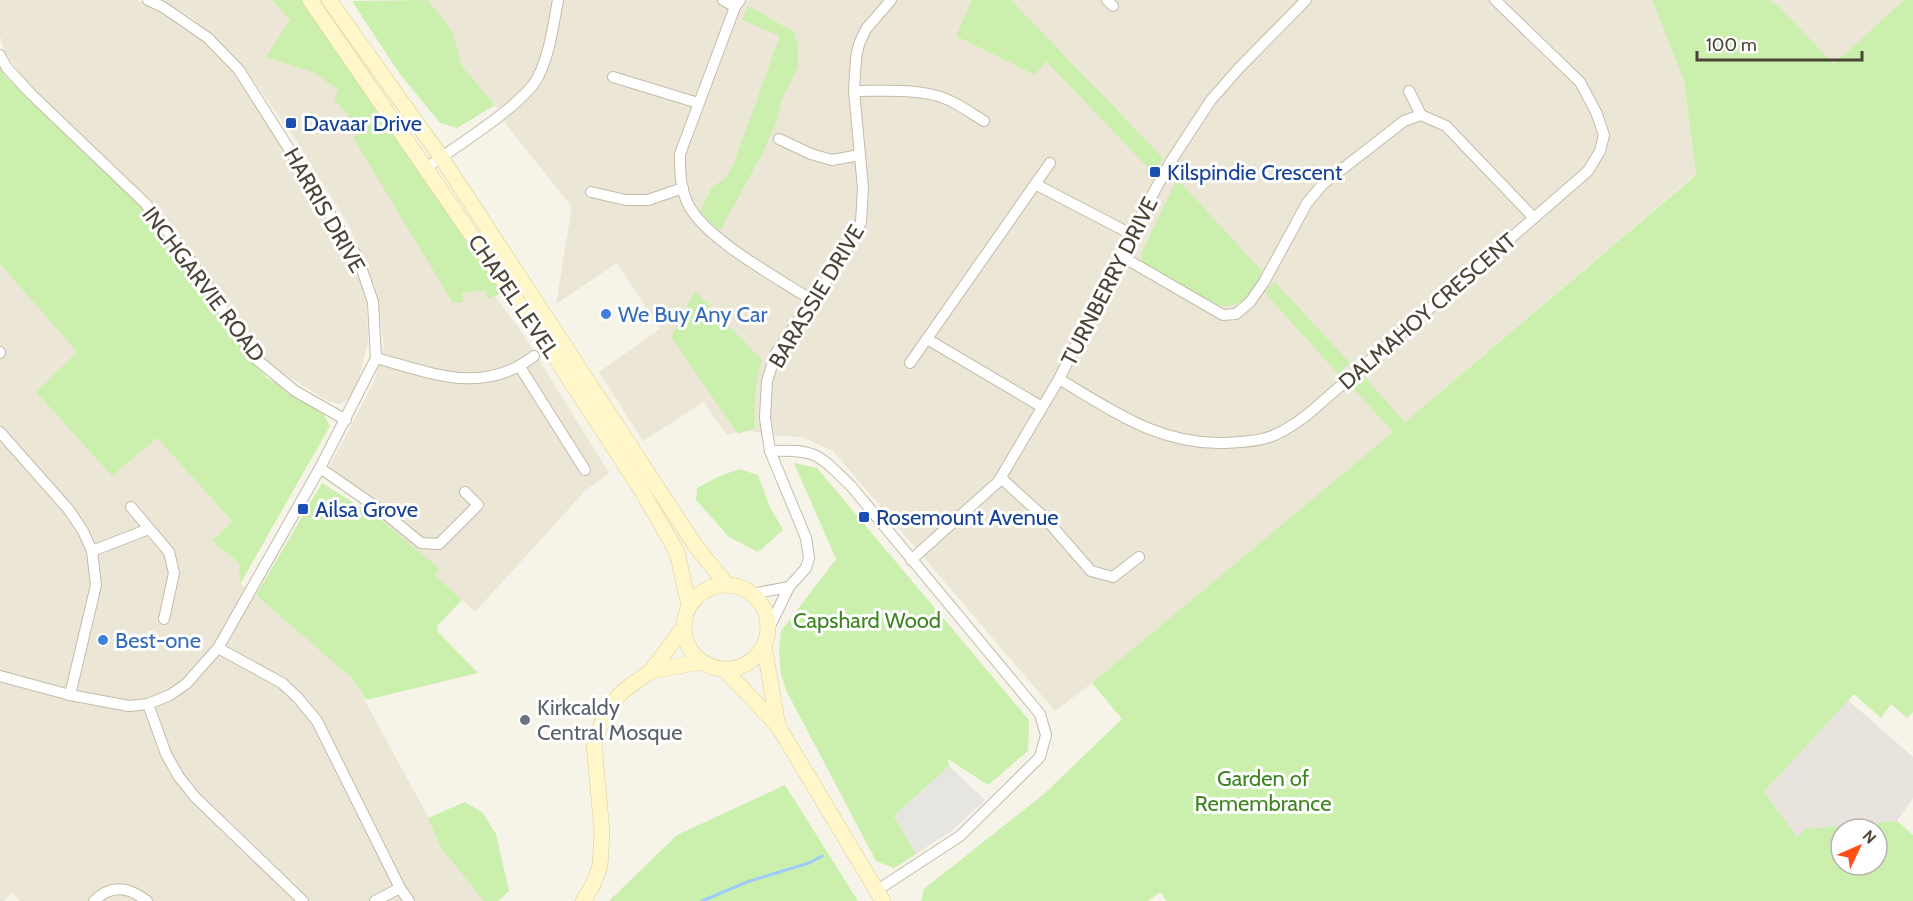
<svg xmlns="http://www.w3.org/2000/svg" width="1913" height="901" viewBox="0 0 1913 901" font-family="Cabin,sans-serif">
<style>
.residential{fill:#ebe6d6}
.industrial{fill:#e8e4dd}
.green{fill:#cbefad;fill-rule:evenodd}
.parking{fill:#e7e5e0}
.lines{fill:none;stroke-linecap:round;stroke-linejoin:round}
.stream{stroke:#9eccf9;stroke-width:3}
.street-casing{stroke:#c3bcaa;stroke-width:12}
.secondary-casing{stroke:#dbce93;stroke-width:16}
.street{stroke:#fff;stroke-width:10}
.secondary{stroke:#fff7c9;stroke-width:15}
.transit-dot{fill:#1a4fb4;stroke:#fff;stroke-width:2}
.shop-dot{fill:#3f7fe0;stroke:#fff;stroke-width:2}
.worship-dot{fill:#6b7280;stroke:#fff;stroke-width:2}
.labels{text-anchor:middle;stroke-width:6;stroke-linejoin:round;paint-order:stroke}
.transit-label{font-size:22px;fill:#164399;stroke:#fff;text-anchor:start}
.street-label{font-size:22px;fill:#4b4436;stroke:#fff}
.shop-label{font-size:22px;fill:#366cbe;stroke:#fff;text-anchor:start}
.park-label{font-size:22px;fill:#3e8521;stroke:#fff}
.worship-label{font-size:22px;fill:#5b616d;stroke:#fff;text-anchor:start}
</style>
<rect width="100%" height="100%" fill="#f6f3e8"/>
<!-- residential -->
<g class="residential">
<polygon points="0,0 137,0 167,15 207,43 235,72 354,258 367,303 368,341 358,382 349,399 340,404 327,401 269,364 241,329 187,245 161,211 23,78 5,51 0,36"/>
<polygon points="159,0 286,0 352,102 525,337 609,473 585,491 475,612 326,473 374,382 384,345 375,287 348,224 292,134 244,68 191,17"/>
<polygon points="428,0 1652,0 1684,81 1696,174 1393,432 1092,683 1055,711 833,451 802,437 781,436 743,430 727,435 704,402 643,441 599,372 660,329 617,263 556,304 572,207 508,127 495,105 461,65 453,32"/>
<polygon points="1769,0 1904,0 1834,65 1780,8"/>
<polygon points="0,264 77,352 36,392 112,475 157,438 232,521 212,541 239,563 241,584 284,618 353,679 426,813 441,848 484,901 20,901 12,892 4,901 0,901"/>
</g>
<!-- industrial -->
<polygon class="industrial" points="1848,700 1913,757 1913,798 1897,821 1805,829 1797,838 1764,792"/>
<!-- green -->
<g class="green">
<path d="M272,0H304C370,98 433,198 505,292L487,299L486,290L462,293L463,302L453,303L353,137L363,131L334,100L338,89L314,73L266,57L290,20Z"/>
<polygon points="428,0 453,32 461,65 495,105 457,128 440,123 399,73 352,1"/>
<polygon points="972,0 1011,0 1163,158 1154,174 1046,61 1035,75 956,36"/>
<path d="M1652,0H1769L1780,8L1834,64L1904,0H1913V712L1907,718L1891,704L1881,718L1854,694L1764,792L1797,837L1805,829L1897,821L1913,835V901H1167L1160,892L1148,901H921L924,889L1044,794L1122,719L1092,683L1393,432L1348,383L1361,373L1405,422L1696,175L1684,81ZM1841,829H1877V865H1841Z"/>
<polygon points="748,6 794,32 798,46 798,67 782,99 775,125 764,150 720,231 700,212 712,187 726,178 734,163 780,36 742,20"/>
<polygon points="0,66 5,76 146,210 172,242 239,344 267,378 294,392 321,410 330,426 240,584 239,563 212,541 232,521 157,438 112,476 36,392 77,352 0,264"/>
<path d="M1177,179L1262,271C1253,294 1248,306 1221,306L1142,264V252Z"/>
<polygon points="1274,281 1350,363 1338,374 1265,293"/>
<path d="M695,291L762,360C754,383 754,404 755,428L738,434L671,337Z"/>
<polygon points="794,463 817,468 1029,720 1028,751 988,785 948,759 949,766 894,816 916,854 894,868 876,861 786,690 781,674 779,651 781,631 836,559"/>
<polygon points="739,469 758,475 770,507 783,530 758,552 729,537 696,500 697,488 720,476"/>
<polygon points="322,483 378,518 439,568 435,575 462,600 437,626 438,632 478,673 366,700 353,679 256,595"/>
<polygon points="785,785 858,901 609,901 677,835"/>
<polygon points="465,802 483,813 496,834 509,891 498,901 484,901 441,848 428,818"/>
</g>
<!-- parking -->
<polygon class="parking" points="949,766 985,800 954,829 916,854 894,816"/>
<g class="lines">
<!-- stream -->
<polyline class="stream" points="702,901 747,882 809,863 822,856"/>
<!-- street casing -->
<g class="street-casing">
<g id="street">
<polyline points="723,0 735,7"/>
<path d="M740,0L735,7L680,154C680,171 680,188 688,204C705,239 778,278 813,301"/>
<polyline points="1107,0 1113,6"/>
<polyline points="0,55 7,68 31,94 145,203 186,254 255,358 295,391 346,420"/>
<polyline points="613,77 698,103"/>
<path d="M854,91C880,91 908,89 934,95C952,99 969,112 984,121"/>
<polyline points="1409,91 1421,115"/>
<polyline points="779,139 811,154 832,160 860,155"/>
<path d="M426,168C452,149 525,104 538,77C550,53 553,26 558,0"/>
<polyline points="1035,184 1131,234"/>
<polyline points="591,192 626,200 648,200 683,188"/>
<polyline points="1121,256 1223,315 1236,314 1250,302 1264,282 1307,203 1323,184 1404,121 1421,115 1446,126 1534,218"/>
<polyline points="927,339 1042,407"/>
<polyline points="0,352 0,353"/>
<path d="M376,358C432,373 483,396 534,356"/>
<polyline points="910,363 1050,163"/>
<polyline points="520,367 585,470"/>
<path d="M1059,379C1113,411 1159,445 1225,443C1239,442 1253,442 1266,438C1281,434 1295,424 1307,415L1588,171L1600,151L1604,135L1596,112L1580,82L1495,0"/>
<polyline points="0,432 69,510 83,531 92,551 96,585 70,695"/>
<path d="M770,451C817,449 818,454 851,486L1040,714L1046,735L1040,757L960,836L876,891"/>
<polyline points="320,468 382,511 421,543 439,544 478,505 465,492"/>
<polyline points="1001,478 1045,518 1091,571 1113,577 1139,557"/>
<polyline points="131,507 169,552 174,573 164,619"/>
<polyline points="92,551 149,529"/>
<polyline points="911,560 998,482 1059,379 1131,234 1171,161 1211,100 1240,67 1306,0"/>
<polyline points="751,594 789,587"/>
<polyline points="767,632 789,587 806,568 809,558 806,538 770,451 765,418 767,381 776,353 846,252 861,222 863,188 854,91 856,58 859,44 866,29 891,0"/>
<polyline points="218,648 282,683 298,698 317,721 400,888 409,901"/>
<polyline points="0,676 70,695 129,706 148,704 170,695 186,684 218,648 320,468 376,358 373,302 358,258 239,70 208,38 163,7 148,0"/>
<polyline points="148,704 166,754 179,777 195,797 303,901"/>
<path d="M94,901C111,884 129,887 147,901"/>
<polyline points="375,901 400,888"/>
</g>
</g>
<!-- secondary casing -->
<g class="secondary-casing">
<g id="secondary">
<polyline points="310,0 549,348 640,488 677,552 689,606"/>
<polyline points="329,0 441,157 695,545 727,585"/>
<circle cx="726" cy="627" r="42"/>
<polyline points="764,645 778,726"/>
<polyline points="724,669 778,726 883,901"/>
<polyline points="651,671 701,662"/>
<polyline points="583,901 593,885 600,866 602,832 594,744 606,711 623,691 651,671 684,627"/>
</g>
</g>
<!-- street -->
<use href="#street" class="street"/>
<!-- secondary -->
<use href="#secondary" class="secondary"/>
</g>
<!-- markers -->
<g class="transit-dot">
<rect x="285" y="117" width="12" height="12" rx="3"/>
<rect x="1149" y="166" width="12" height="12" rx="3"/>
<rect x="297" y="503" width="12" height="12" rx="3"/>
<rect x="858" y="511" width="12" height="12" rx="3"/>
</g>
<g class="shop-dot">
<circle cx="606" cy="314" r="6"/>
<circle cx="103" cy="640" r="6"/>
</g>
<circle class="worship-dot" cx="525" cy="720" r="6"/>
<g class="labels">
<!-- transit labels -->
<g class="transit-label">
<text x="303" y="131">Davaar Drive</text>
<text x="1167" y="180">Kilspindie Crescent</text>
<text x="315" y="517">Ailsa Grove</text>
<text x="876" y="525">Rosemount Avenue</text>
</g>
<!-- street labels -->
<g class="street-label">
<text transform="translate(325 210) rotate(60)" y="8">HARRIS DRIVE</text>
<text transform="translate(1109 281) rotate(-63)" y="8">TURNBERRY DRIVE</text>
<text transform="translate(204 284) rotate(53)" y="8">INCHGARVIE ROAD</text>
<text transform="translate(514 296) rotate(56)" y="8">CHAPEL LEVEL</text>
<text transform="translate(816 296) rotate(-59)" y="8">BARASSIE DRIVE</text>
<text transform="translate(1427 311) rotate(-41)" y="8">DALMAHOY CRESCENT</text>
</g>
<!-- shop labels -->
<g class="shop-label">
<text x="618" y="322">We Buy Any Car</text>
<text x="115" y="648">Best-one</text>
</g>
<!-- park labels -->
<g class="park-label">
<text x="867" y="628">Capshard Wood</text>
<text x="1263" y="786">Garden of<tspan x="1263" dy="25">Remembrance</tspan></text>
</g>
<!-- worship labels -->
<g class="worship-label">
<text x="537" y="715">Kirkcaldy<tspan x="537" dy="25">Central Mosque</tspan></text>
</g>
</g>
<!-- north arrow -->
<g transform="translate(1859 847) rotate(46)"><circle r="28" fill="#ffffff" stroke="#b7b4af" stroke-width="1.5"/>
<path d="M0-4.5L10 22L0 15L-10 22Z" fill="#ff4e16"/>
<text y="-9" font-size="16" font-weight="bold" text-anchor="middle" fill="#4b4436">N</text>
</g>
<!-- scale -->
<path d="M1697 51v9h165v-9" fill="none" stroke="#4b4436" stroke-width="3"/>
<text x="1706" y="51" font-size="18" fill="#4b4436" stroke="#ffffff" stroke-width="4.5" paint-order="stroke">100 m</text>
</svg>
